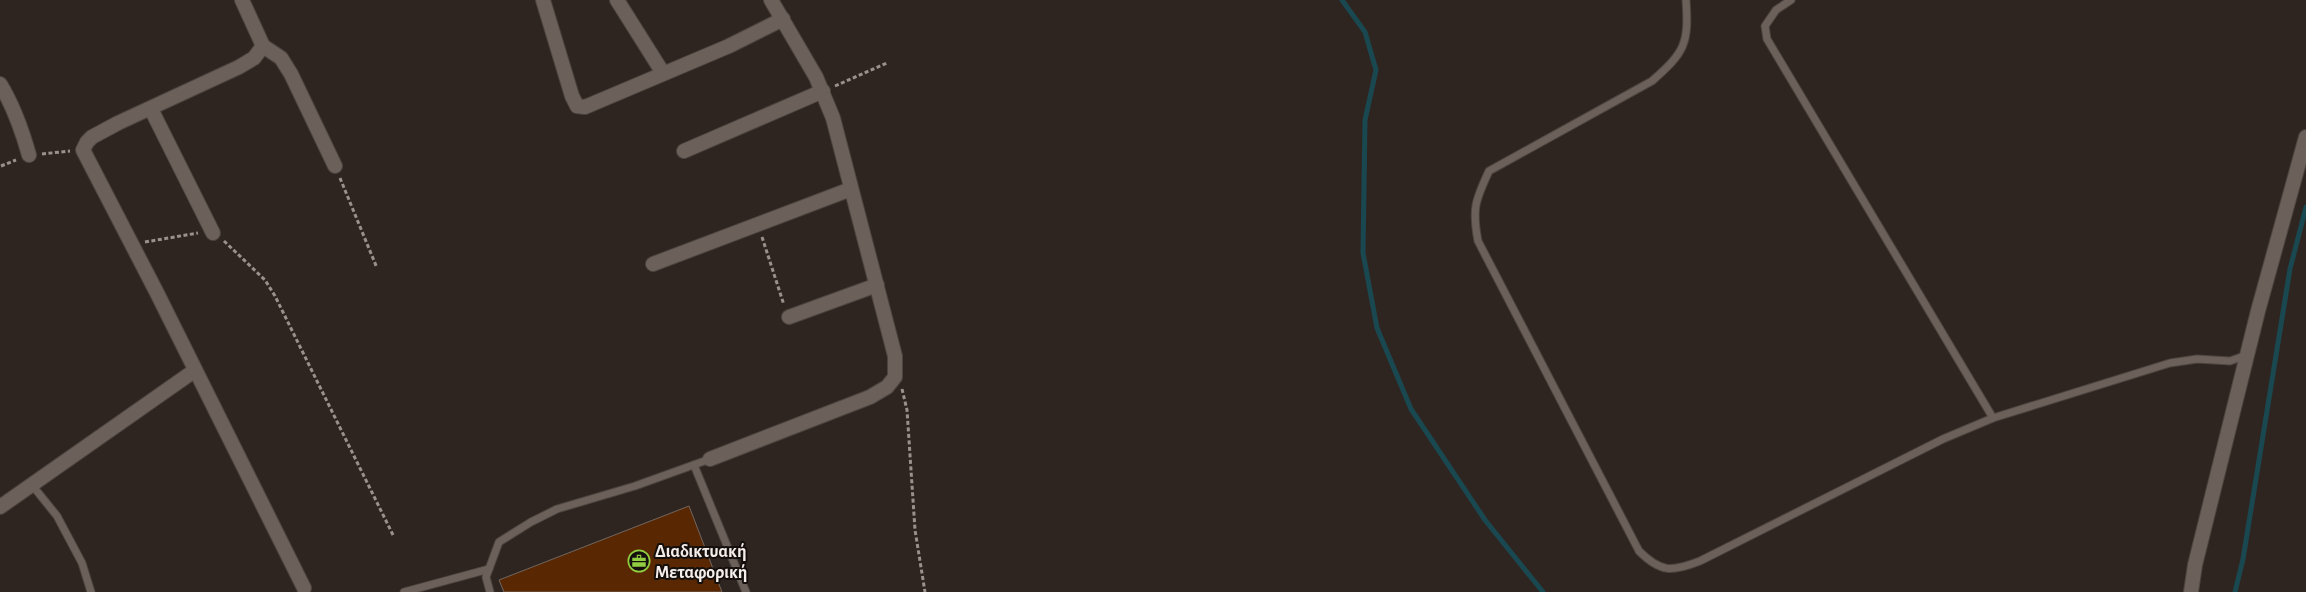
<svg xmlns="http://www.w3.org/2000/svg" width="2306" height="592" viewBox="0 0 2306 592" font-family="'Alegreya Sans',sans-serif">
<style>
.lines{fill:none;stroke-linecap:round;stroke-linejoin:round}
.stream{stroke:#1a4850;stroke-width:5}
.building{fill:#592803;stroke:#726760}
.service-casing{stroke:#4c443f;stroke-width:9}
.minor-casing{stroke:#4c443f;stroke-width:16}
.path{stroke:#9a918d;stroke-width:3;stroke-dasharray:4 2.5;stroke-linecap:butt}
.service{stroke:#6c615a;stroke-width:7}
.minor{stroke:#6c615a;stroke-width:14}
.labels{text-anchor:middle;stroke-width:4;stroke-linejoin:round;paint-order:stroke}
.poi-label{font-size:18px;font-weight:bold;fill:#f4ede9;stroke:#140f0d;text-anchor:start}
</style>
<rect width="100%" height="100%" fill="#2f2520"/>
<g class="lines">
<!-- stream -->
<g class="stream">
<polyline points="1342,0 1365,32 1376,70 1365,120 1363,253 1377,328 1411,409 1485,520 1543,592"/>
<polyline points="2235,592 2243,559 2290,269 2306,207"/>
</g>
</g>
<!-- building -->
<polygon class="building" points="689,506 722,592 504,592 499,580"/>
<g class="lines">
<!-- service casing -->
<g class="service-casing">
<g id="service">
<path d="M1686,0C1689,44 1685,52 1652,81L1489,171C1475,201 1472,209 1478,241L1639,551C1661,573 1672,572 1700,561L1943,439L1993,418L2170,363L2197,359L2230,361L2247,355"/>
<polyline points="1791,0 1776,10 1765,26 1767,39 1993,418"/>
<polyline points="694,465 746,592"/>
<polyline points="32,485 57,516 82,563 91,592"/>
<polyline points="404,592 489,569"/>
<polyline points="490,592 486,577 499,542 531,522 557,509 635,486 710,459"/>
</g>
</g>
<!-- minor casing -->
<g class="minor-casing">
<g id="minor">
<polyline points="242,0 263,46 254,58 239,67 118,123 92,137 87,142 83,150 157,293 304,588"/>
<polyline points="543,0 572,96 577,106 585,107 729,46 783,19"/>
<polyline points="617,0 663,73"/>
<polyline points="263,46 281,58 291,74 335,166"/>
<path d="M0,84C14,107 22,130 29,155"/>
<polyline points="151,109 213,233"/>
<polyline points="684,151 823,91"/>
<polyline points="653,264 851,189"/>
<polyline points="789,317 877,285"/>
<polyline points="710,459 870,397 887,387 895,377 895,356 833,118 816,77 771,0"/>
<polyline points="0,507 194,371"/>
<polyline points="2191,592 2195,565 2258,311 2306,137"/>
</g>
</g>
<!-- path -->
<g class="path">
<polyline points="835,86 887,63"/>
<polyline points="42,154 70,151"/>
<polyline points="1,166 16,160"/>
<polyline points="340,178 377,268"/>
<polyline points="762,237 784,305"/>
<polyline points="224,241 265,280 275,296 394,537"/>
<polyline points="145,242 198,233"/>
<polyline points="902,389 907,410 915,530 925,592"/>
</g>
<!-- service -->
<use href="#service" class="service"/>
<!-- minor -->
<use href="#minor" class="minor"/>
</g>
<!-- icons -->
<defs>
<g id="office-ring" transform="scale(1.125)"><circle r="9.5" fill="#140f0d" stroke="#91cd40" stroke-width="1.5"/><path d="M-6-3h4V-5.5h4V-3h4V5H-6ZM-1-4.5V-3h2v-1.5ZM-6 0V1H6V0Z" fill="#91cd40"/></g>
</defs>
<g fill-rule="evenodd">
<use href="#office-ring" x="639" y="561"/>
</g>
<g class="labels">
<!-- poi labels -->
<g class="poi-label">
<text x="655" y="557">Διαδικτυακή<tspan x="655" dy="21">Μεταφορική</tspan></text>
</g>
</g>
</svg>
